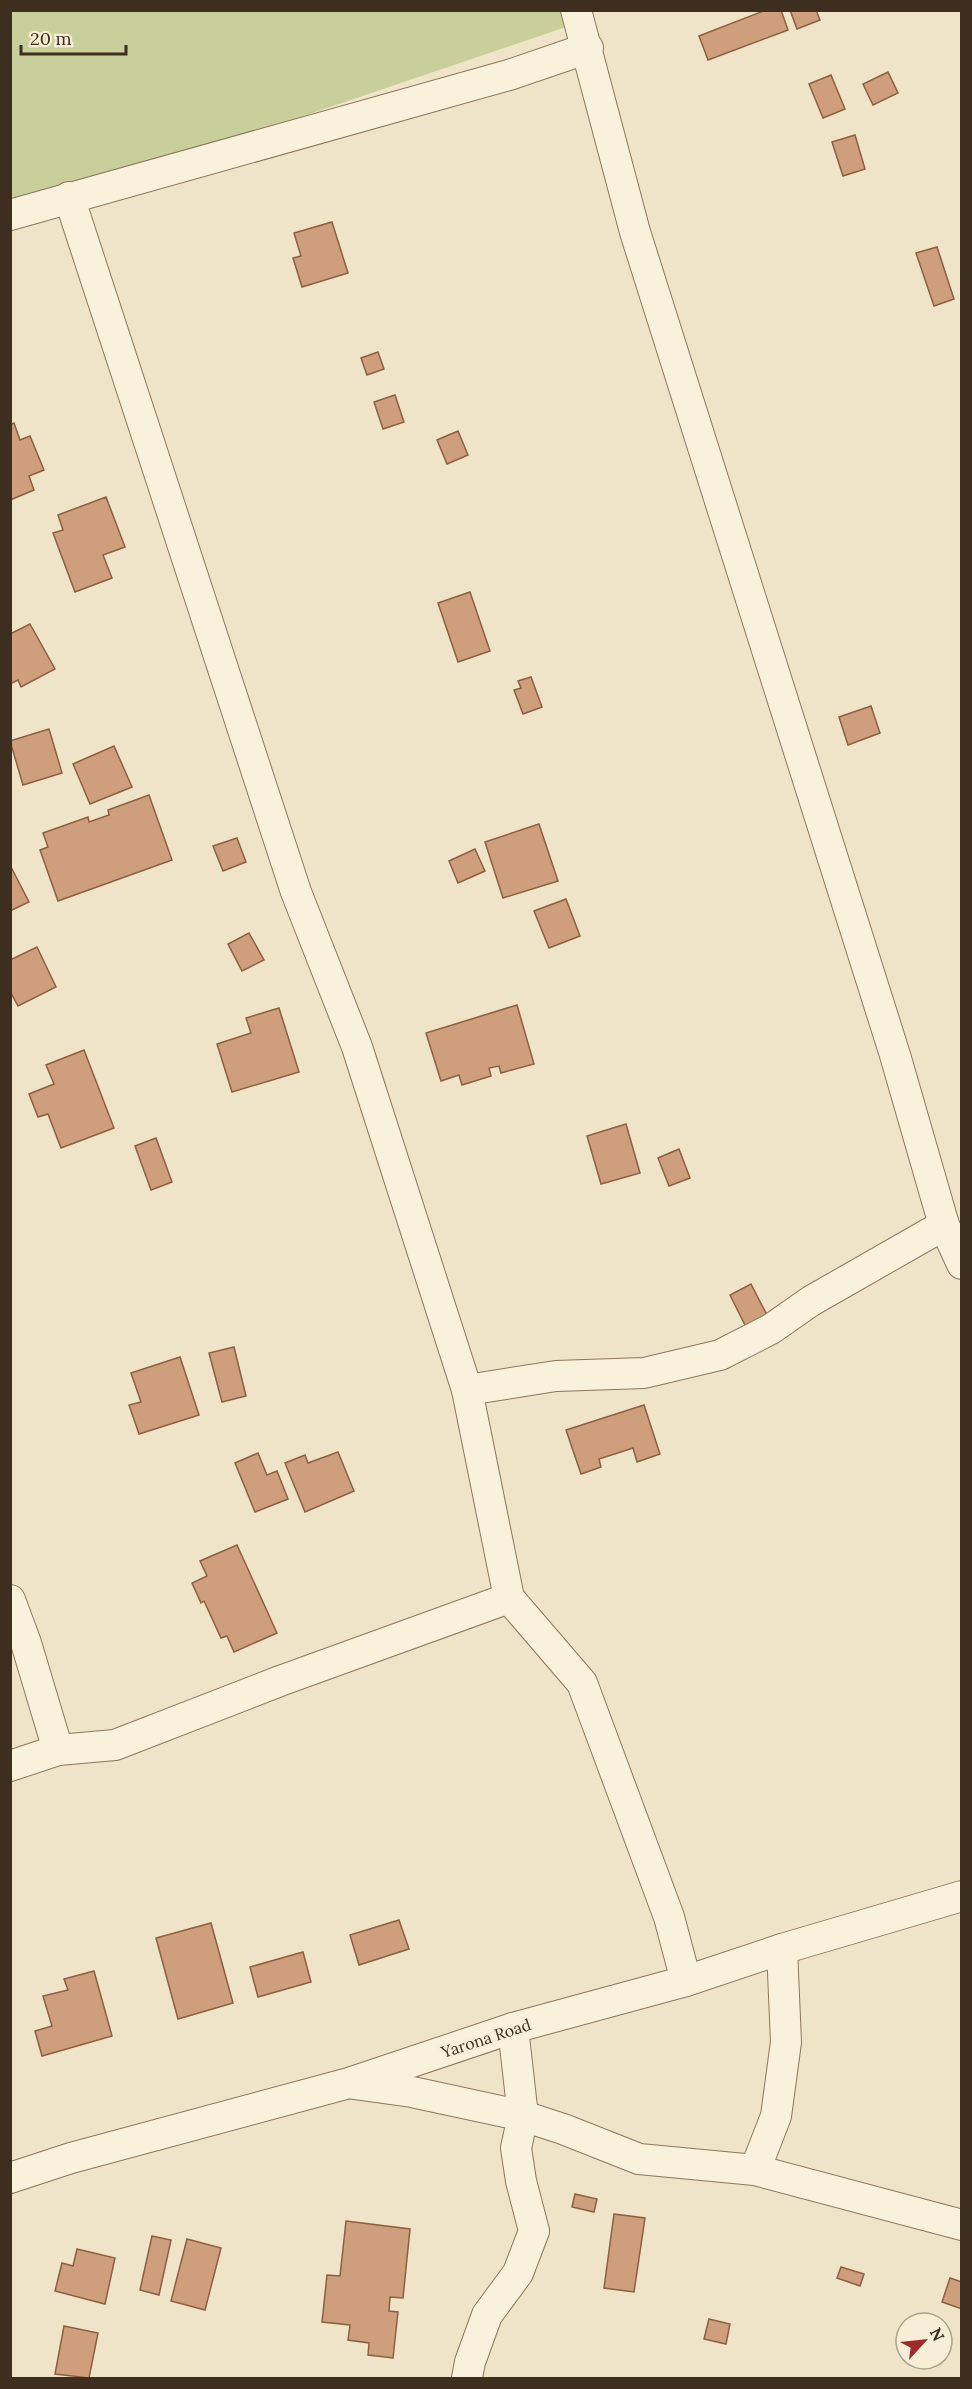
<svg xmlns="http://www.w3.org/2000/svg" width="972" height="2389" viewBox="0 0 972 2389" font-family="Lora,serif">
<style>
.green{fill:#c9cf9b}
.building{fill:#cf9f7d;stroke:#8d5f41;stroke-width:1.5}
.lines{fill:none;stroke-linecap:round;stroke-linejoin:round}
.minor-casing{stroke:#8d765c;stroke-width:32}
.minor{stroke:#faf1dc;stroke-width:30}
.labels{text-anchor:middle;stroke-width:5;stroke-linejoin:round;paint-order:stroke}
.street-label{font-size:16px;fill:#3d2e20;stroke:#f7eed8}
</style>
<rect width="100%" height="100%" fill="#f0e4c8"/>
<!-- green -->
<polygon class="green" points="562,10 566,27 11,215 10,11"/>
<!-- building -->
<g class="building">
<polygon points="766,10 781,10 788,30 708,60 699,36"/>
<polygon points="790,10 816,10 820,20 797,29"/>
<polygon points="888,72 898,93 873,105 863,84"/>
<polygon points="831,75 845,109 823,118 809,84"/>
<polygon points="855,135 865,169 843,176 832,142"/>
<polygon points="332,222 348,273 302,287 293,258 301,256 294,233"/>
<polygon points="937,247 954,299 934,306 916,253"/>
<polygon points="378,352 384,369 367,375 361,358"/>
<polygon points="395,395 404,422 383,429 374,402"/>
<polygon points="14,423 20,440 30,436 44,470 29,476 34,490 10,500 10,425"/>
<polygon points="458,431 468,455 447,464 437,440"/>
<polygon points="106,497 125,547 103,555 112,578 75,592 53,533 63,530 58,515"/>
<polygon points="470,592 490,651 458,662 438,603"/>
<polygon points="30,624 55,669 21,687 18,680 10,684 10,634"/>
<polygon points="531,677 542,707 523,714 514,690 521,688 518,681"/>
<polygon points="871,706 880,733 848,745 839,717"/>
<polygon points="49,729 62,773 23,785 10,741"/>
<polygon points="114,746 132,787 90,804 73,764"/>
<polygon points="149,795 172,860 58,901 40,850 48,847 43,833 88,817 89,822 109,815 108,810"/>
<polygon points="539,824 558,881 503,898 485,842"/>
<polygon points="237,838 246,862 223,871 213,846"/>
<polygon points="475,849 485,871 458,883 449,861"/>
<polygon points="10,865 29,902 10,911"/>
<polygon points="566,899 580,936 549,948 534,911"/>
<polygon points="249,933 264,960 242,971 228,944"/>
<polygon points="37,947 56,987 18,1006 10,991 10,960"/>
<polygon points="517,1005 534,1064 501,1073 499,1066 489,1068 491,1076 462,1085 459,1075 441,1081 426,1033"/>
<polygon points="279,1008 299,1072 232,1092 217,1044 251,1033 246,1018"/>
<polygon points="84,1050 114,1128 61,1148 48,1114 38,1117 29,1094 54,1084 46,1065"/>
<polygon points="626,1124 640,1173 601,1184 587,1136"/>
<polygon points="156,1138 172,1182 151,1190 135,1146"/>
<polygon points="679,1149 690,1178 669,1186 658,1158"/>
<polygon points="751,1284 769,1319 747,1329 730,1295"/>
<polygon points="234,1347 246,1396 222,1402 209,1353"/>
<polygon points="180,1357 199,1415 139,1434 129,1405 141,1402 131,1373"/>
<polygon points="644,1405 660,1454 637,1462 633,1448 599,1459 601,1467 581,1474 566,1430"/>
<polygon points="338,1452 354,1491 305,1512 285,1463 305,1455 308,1463"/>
<polygon points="258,1453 267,1475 277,1471 288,1499 255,1512 235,1463"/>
<polygon points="237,1545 277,1633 234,1652 227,1636 221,1638 204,1601 201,1603 192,1583 207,1576 200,1561"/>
<polygon points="399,1920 409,1949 359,1965 350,1935"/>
<polygon points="211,1923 233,2003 178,2019 156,1938"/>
<polygon points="303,1952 311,1982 258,1997 250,1967"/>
<polygon points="94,1971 112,2036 42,2056 35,2031 52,2026 43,1996 68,1990 64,1979"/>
<polygon points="575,2194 597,2199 594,2212 572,2207"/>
<polygon points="614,2214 645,2218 634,2292 604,2288"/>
<polygon points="346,2221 410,2229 403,2298 390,2297 389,2311 398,2312 393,2358 368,2355 369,2343 348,2340 350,2325 322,2322 327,2275 340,2276"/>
<polygon points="152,2236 171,2240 159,2295 140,2290"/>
<polygon points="187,2239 221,2248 205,2310 171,2301"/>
<polygon points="77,2249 115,2258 105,2304 55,2291 62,2263 73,2266"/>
<polygon points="841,2267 864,2274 860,2286 837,2278"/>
<polygon points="950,2278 962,2282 962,2309 942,2302"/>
<polygon points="709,2319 730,2324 726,2344 704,2339"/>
<polygon points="64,2326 98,2333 89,2378 55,2374"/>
</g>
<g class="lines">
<!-- minor casing -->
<g class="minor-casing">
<g id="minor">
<polyline points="576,10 635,232 895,1055 944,1225 962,1264"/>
<polyline points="69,197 296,892 357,1047 467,1390 509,1598 582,1683 669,1917 686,1981"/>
<polyline points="10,215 509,75 588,48"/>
<polyline points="467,1390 556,1376 644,1373 720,1355 771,1329 811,1301 944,1225"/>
<polyline points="10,1600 26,1643 58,1750"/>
<polyline points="10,1766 58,1750 115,1745 280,1681 509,1598"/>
<polyline points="354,2084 412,2092 523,2116 563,2129 639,2159 755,2170 962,2225"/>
<polyline points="755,2170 776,2116 786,2042 782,1949"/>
<polyline points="10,2178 71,2158 349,2083 513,2028 686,1981 782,1949 962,1896"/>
<polyline points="467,2378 470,2362 487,2315 518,2273 534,2231 521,2181 516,2148 523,2116 513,2028"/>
</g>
</g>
<!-- minor -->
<use href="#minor" class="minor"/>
</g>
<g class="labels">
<!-- street labels -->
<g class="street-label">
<text transform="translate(486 2038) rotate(-18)" y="6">Yarona Road</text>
</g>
</g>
<!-- border -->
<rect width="972" height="2389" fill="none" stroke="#3d2e20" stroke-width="24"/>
<!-- north arrow -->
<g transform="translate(924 2341) rotate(63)"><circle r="28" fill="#f7eed8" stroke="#ada18e" stroke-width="1.5"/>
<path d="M0-4.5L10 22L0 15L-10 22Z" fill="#9e2a2b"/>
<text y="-9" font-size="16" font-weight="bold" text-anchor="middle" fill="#3d2e20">N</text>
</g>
<!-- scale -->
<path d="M21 45v9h105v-9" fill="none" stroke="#3d2e20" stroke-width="3"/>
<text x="30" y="45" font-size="18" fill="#3d2e20" stroke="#f7eed8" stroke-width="4.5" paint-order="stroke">20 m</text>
</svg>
